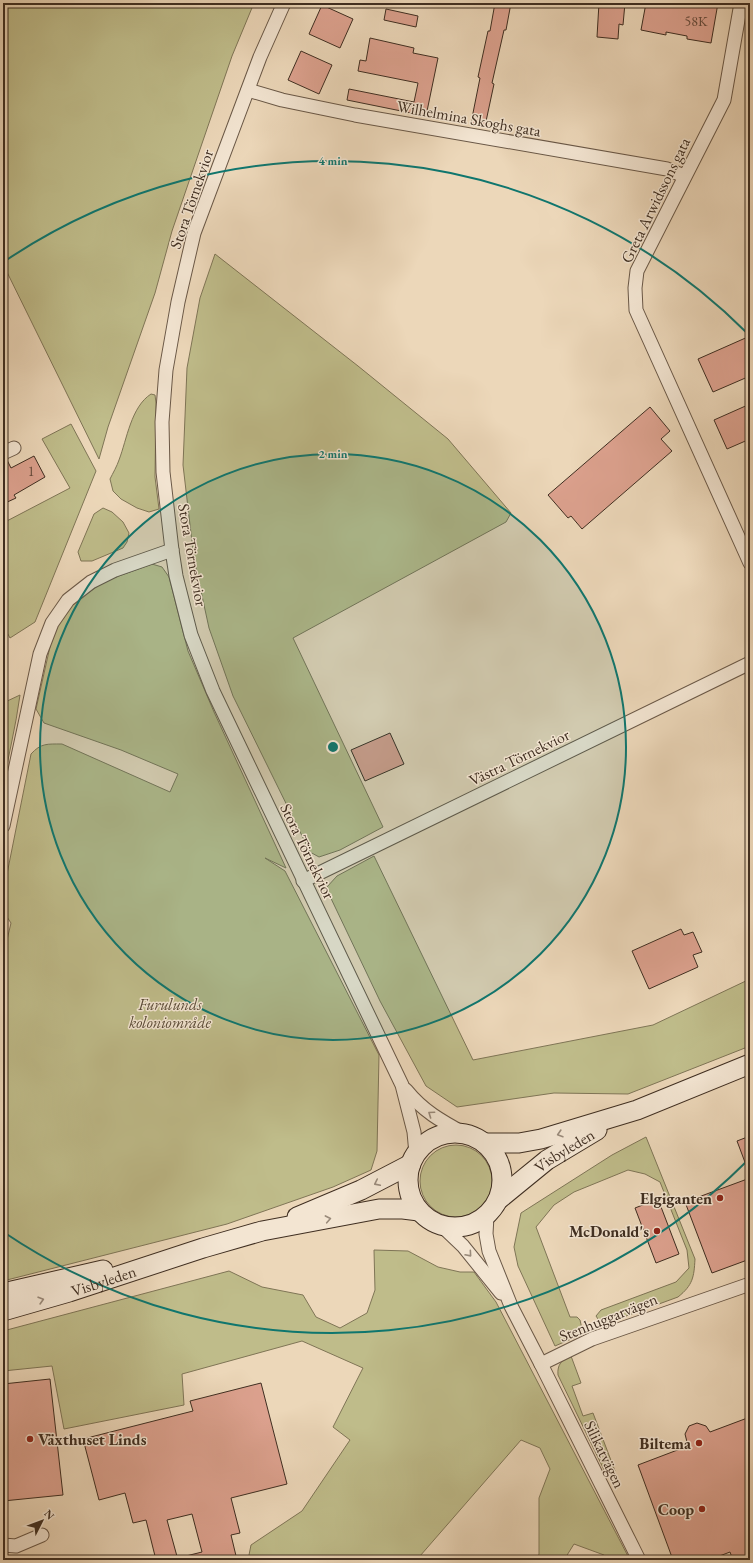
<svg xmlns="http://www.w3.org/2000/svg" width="753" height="1563" viewBox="0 0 753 1563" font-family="'EB Garamond',serif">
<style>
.green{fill:#bfbc8a;stroke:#7f7556}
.building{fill:#dca18e;stroke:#3f2e21}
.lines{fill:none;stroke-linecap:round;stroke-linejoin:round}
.street-casing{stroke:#6a5847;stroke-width:15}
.secondary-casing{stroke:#3f2e21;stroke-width:21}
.street{stroke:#f3e5d2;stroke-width:13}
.secondary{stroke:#f3e5d2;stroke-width:19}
.oneway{stroke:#998a7a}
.ring{fill:none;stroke:#0f766e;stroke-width:2}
.poi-dot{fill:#8f2418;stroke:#f3e5d2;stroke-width:1.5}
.labels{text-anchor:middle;stroke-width:3;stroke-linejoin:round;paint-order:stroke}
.number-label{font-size:14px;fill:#664b3c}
.street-label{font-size:16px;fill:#3f2e21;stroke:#f3e5d2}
.park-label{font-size:16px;font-style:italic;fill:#594a36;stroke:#f3e5d2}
.poi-label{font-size:16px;font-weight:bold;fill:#3f2e21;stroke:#f3e5d2;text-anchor:end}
.centre{fill:#0f766e;stroke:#f3e5d2;stroke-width:2}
.ring-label{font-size:12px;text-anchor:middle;font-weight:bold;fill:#0f766e;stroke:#f3e5d2;stroke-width:3;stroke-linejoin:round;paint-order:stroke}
</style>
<rect width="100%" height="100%" fill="#ecd7b9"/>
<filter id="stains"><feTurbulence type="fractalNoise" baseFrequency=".005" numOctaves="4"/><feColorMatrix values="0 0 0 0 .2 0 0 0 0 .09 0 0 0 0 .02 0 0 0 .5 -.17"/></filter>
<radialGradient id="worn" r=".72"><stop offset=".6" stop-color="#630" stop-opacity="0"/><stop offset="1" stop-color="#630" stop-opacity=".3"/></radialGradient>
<!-- green -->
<g class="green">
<polygon points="3,3 254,3 232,56 172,231 155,293 108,427 99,459 3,264"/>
<polygon points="215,254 358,366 448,439 511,513 506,522 293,638 383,827 340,850 319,857 310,852 233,696 209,628 194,559 183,465 187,368 200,298"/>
<path d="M151,394L155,395L156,403L155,477L159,509L149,512L137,508L121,499L113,491L110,479C113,473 117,466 119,460C127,439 131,407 151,394Z"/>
<polygon points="71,424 96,471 35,622 10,638 3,625 3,523 70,488 42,439"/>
<polygon points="103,508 112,512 123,522 129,533 127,542 123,548 92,561 81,561 78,552 94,514"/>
<path d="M152,564L162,567L169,577L188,651L214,712L286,868L265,858L285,871L379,1055L377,1151L371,1170L333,1187L227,1224L3,1281V957L11,923L3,911V894L31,754C41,743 47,744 62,744L170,792L178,774L121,750L44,723L36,709L54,629L75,602L105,581Z"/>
<path d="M20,695C16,726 8,756 3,787V703Z"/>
<polygon points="374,856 473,1060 653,1025 750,979 750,1046 628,1094 554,1093 457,1107 426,1086 380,1001 326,888 337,876"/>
<path d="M646,1137L695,1259C694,1277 693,1285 678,1297L607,1323L600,1322L596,1316L601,1310L676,1282L689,1268L687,1250L660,1182L645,1174L628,1170L574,1192L554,1205L536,1227L570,1317H577L580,1320L582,1329L578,1336L555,1346L518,1266L514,1247L521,1213L612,1155Z"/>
<circle cx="456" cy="1181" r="36"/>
<polygon points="374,1250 408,1251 438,1267 460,1272 474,1272 496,1302 630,1560 601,1560 604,1555 574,1544 564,1560 537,1560 539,1554 539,1498 550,1469 540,1448 521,1440 420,1556 420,1560 248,1560 251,1545 302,1511 350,1440 333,1427 363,1368 302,1341 182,1374 184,1405 64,1429 52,1366 3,1371 3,1331 229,1271 262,1287 303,1295 316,1317 340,1328 367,1313 375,1290"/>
<path d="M571,1356L581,1383L572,1386L583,1416L593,1413L615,1471L606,1474L558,1375C557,1364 562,1360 571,1356Z"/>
</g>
<!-- building -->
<g class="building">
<polygon points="495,3 511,3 506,30 504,30 492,83 494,84 485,126 471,123 480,78 478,77 488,31 490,31"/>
<polygon points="599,3 625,3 623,25 619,24 618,39 597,37"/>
<polygon points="646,3 718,3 711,43 687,39 687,36 666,32 666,35 641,30"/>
<polygon points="322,5 353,19 340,48 309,34"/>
<polygon points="386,9 418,16 416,27 384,20"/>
<polygon points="370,38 414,48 413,53 438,58 426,116 347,100 349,89 414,102 418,83 358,71 360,60 366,61"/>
<polygon points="301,51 332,65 319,94 288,80"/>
<polygon points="750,336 750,376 713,392 698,359"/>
<polygon points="750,404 750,439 727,449 714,420"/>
<polygon points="650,407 670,431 661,439 672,451 582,529 571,516 568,518 548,495"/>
<polygon points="34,456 45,477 14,495 16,498 3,504 3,461 7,460 11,468"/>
<polygon points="390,733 404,764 365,781 351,750"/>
<polygon points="681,929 684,935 693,932 702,952 693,955 698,967 649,989 632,951"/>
<polygon points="750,1136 750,1173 749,1173 737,1141"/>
<polygon points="750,1178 750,1259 712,1273 685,1202"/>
<polygon points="658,1199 679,1254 656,1263 635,1208"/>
<polygon points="50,1379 63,1495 3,1501 3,1384"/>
<polygon points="261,1383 287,1484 231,1498 240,1533 231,1535 237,1560 183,1560 182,1557 202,1552 192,1514 167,1520 178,1560 156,1560 146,1520 133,1523 125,1493 99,1500 83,1439 193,1411 190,1401"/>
<polygon points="750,1417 750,1560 733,1560 730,1552 709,1560 673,1560 638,1465 688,1446 685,1434 689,1426 697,1423 706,1426 710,1432"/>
</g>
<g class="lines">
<!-- street casing -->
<g class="street-casing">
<g id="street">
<polyline points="284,3 260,57 194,233 178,302 166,370 162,422 163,472 172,550 176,576 191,635 213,691 402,1085 414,1132 416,1154"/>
<polyline points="741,3 724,100 637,271 635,288 636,310 750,563"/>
<polyline points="248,90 282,100 355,115 667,169 684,176"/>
<polyline points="3,453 14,448"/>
<polyline points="3,826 40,654 52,623 68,600 91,582 115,570 172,550"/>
<polyline points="303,881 750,663"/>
<path d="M406,1090C423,1111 441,1121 465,1134"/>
<polyline points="487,1216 486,1234 489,1251 511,1306 541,1364 592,1339 750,1284"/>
<polyline points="442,1226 463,1246 501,1293"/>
<polyline points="541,1364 639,1560"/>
<polyline points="3,1545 16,1546 42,1535"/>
</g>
</g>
<!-- secondary casing -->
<g class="secondary-casing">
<g id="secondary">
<circle cx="455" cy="1180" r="47"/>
<polyline points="484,1143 519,1143 541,1139 637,1110 750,1064"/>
<path id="s1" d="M498,1200L547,1160L597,1130"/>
<polyline points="297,1217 361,1190 411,1164"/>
<polyline points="3,1293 103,1270"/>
<path id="s2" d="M3,1311L69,1292L203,1248L262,1231L379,1209H403L419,1211"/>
</g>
</g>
<!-- street -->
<use href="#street" class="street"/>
<!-- secondary -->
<use href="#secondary" class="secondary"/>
</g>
<!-- one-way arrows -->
<defs><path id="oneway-chevron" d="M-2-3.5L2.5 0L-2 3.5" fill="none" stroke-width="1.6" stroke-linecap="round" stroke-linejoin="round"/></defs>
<g class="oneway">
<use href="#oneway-chevron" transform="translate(431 1114) rotate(-145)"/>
<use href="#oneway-chevron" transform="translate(560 1134) rotate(163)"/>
<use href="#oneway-chevron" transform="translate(377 1183) rotate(154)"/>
<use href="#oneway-chevron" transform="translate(328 1219) rotate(-11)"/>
<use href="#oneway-chevron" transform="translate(469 1254) rotate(49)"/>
<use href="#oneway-chevron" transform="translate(41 1300) rotate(-16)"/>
</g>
<!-- distance rings -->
<circle cx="333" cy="747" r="293" fill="#0f766e" fill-opacity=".12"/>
<g class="ring">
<circle cx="333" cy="747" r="293"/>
<path d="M747 1161A586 586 0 0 1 5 1233M5 261A586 586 0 0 1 747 333"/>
</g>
<!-- markers -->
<g class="poi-dot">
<circle cx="720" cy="1198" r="4"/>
<circle cx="657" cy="1231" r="4"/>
<circle cx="30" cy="1439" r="4"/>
<circle cx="699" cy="1443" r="4"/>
<circle cx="702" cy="1509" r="4"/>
</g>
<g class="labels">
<!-- number labels -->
<g class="number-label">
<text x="696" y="26">58K</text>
<text x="31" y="476">1</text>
</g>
<!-- street labels -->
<g class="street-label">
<text transform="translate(469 118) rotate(10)" y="6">Wilhelmina Skoghs gata</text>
<text transform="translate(191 199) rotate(-71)" y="6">Stora Törnekvior</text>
<text transform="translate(655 200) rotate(-64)" y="6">Greta Arwidssons gata</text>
<text transform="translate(193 555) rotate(80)" y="6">Stora Törnekvior</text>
<text transform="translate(519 757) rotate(-26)" y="6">Västra Törnekvior</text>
<text transform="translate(308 851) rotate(64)" y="6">Stora Törnekvior</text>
<text dy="6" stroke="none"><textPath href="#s1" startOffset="83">Visbyleden</textPath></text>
<text dy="6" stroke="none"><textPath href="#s2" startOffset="105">Visbyleden</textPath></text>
<text transform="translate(608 1317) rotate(-22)" y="6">Stenhuggarvägen</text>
<text transform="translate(605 1454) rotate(64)" y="6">Silikatvägen</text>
</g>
<!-- park labels -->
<g class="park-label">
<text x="170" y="1010">Furulunds<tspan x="170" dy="18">koloniområde</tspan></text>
</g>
<!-- poi labels -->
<g class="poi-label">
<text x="712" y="1204">Elgiganten</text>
<text x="649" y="1237">McDonald's</text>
<text x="38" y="1445" text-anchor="start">Växthuset Linds</text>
<text x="691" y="1449">Biltema</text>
<text x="694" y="1515">Coop</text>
</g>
</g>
<circle cx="333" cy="747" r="6" class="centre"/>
<g class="ring-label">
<text x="333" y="165">4 min</text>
<text x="333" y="458">2 min</text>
</g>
<!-- margin -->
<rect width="753" height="1563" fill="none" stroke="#ecd7b9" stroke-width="16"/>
<rect x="4" y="4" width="745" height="1555" fill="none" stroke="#3f2e21" stroke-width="2"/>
<rect x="8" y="8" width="737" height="1547" fill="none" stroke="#3f2e21"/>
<!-- north arrow -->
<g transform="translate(42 1521) rotate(48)" stroke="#f3e5d2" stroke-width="3" paint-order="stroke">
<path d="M0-3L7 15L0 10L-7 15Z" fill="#3f2e21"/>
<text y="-6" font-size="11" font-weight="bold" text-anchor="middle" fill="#3f2e21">N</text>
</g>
<rect width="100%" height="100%" filter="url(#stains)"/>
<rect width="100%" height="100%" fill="url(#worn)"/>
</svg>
